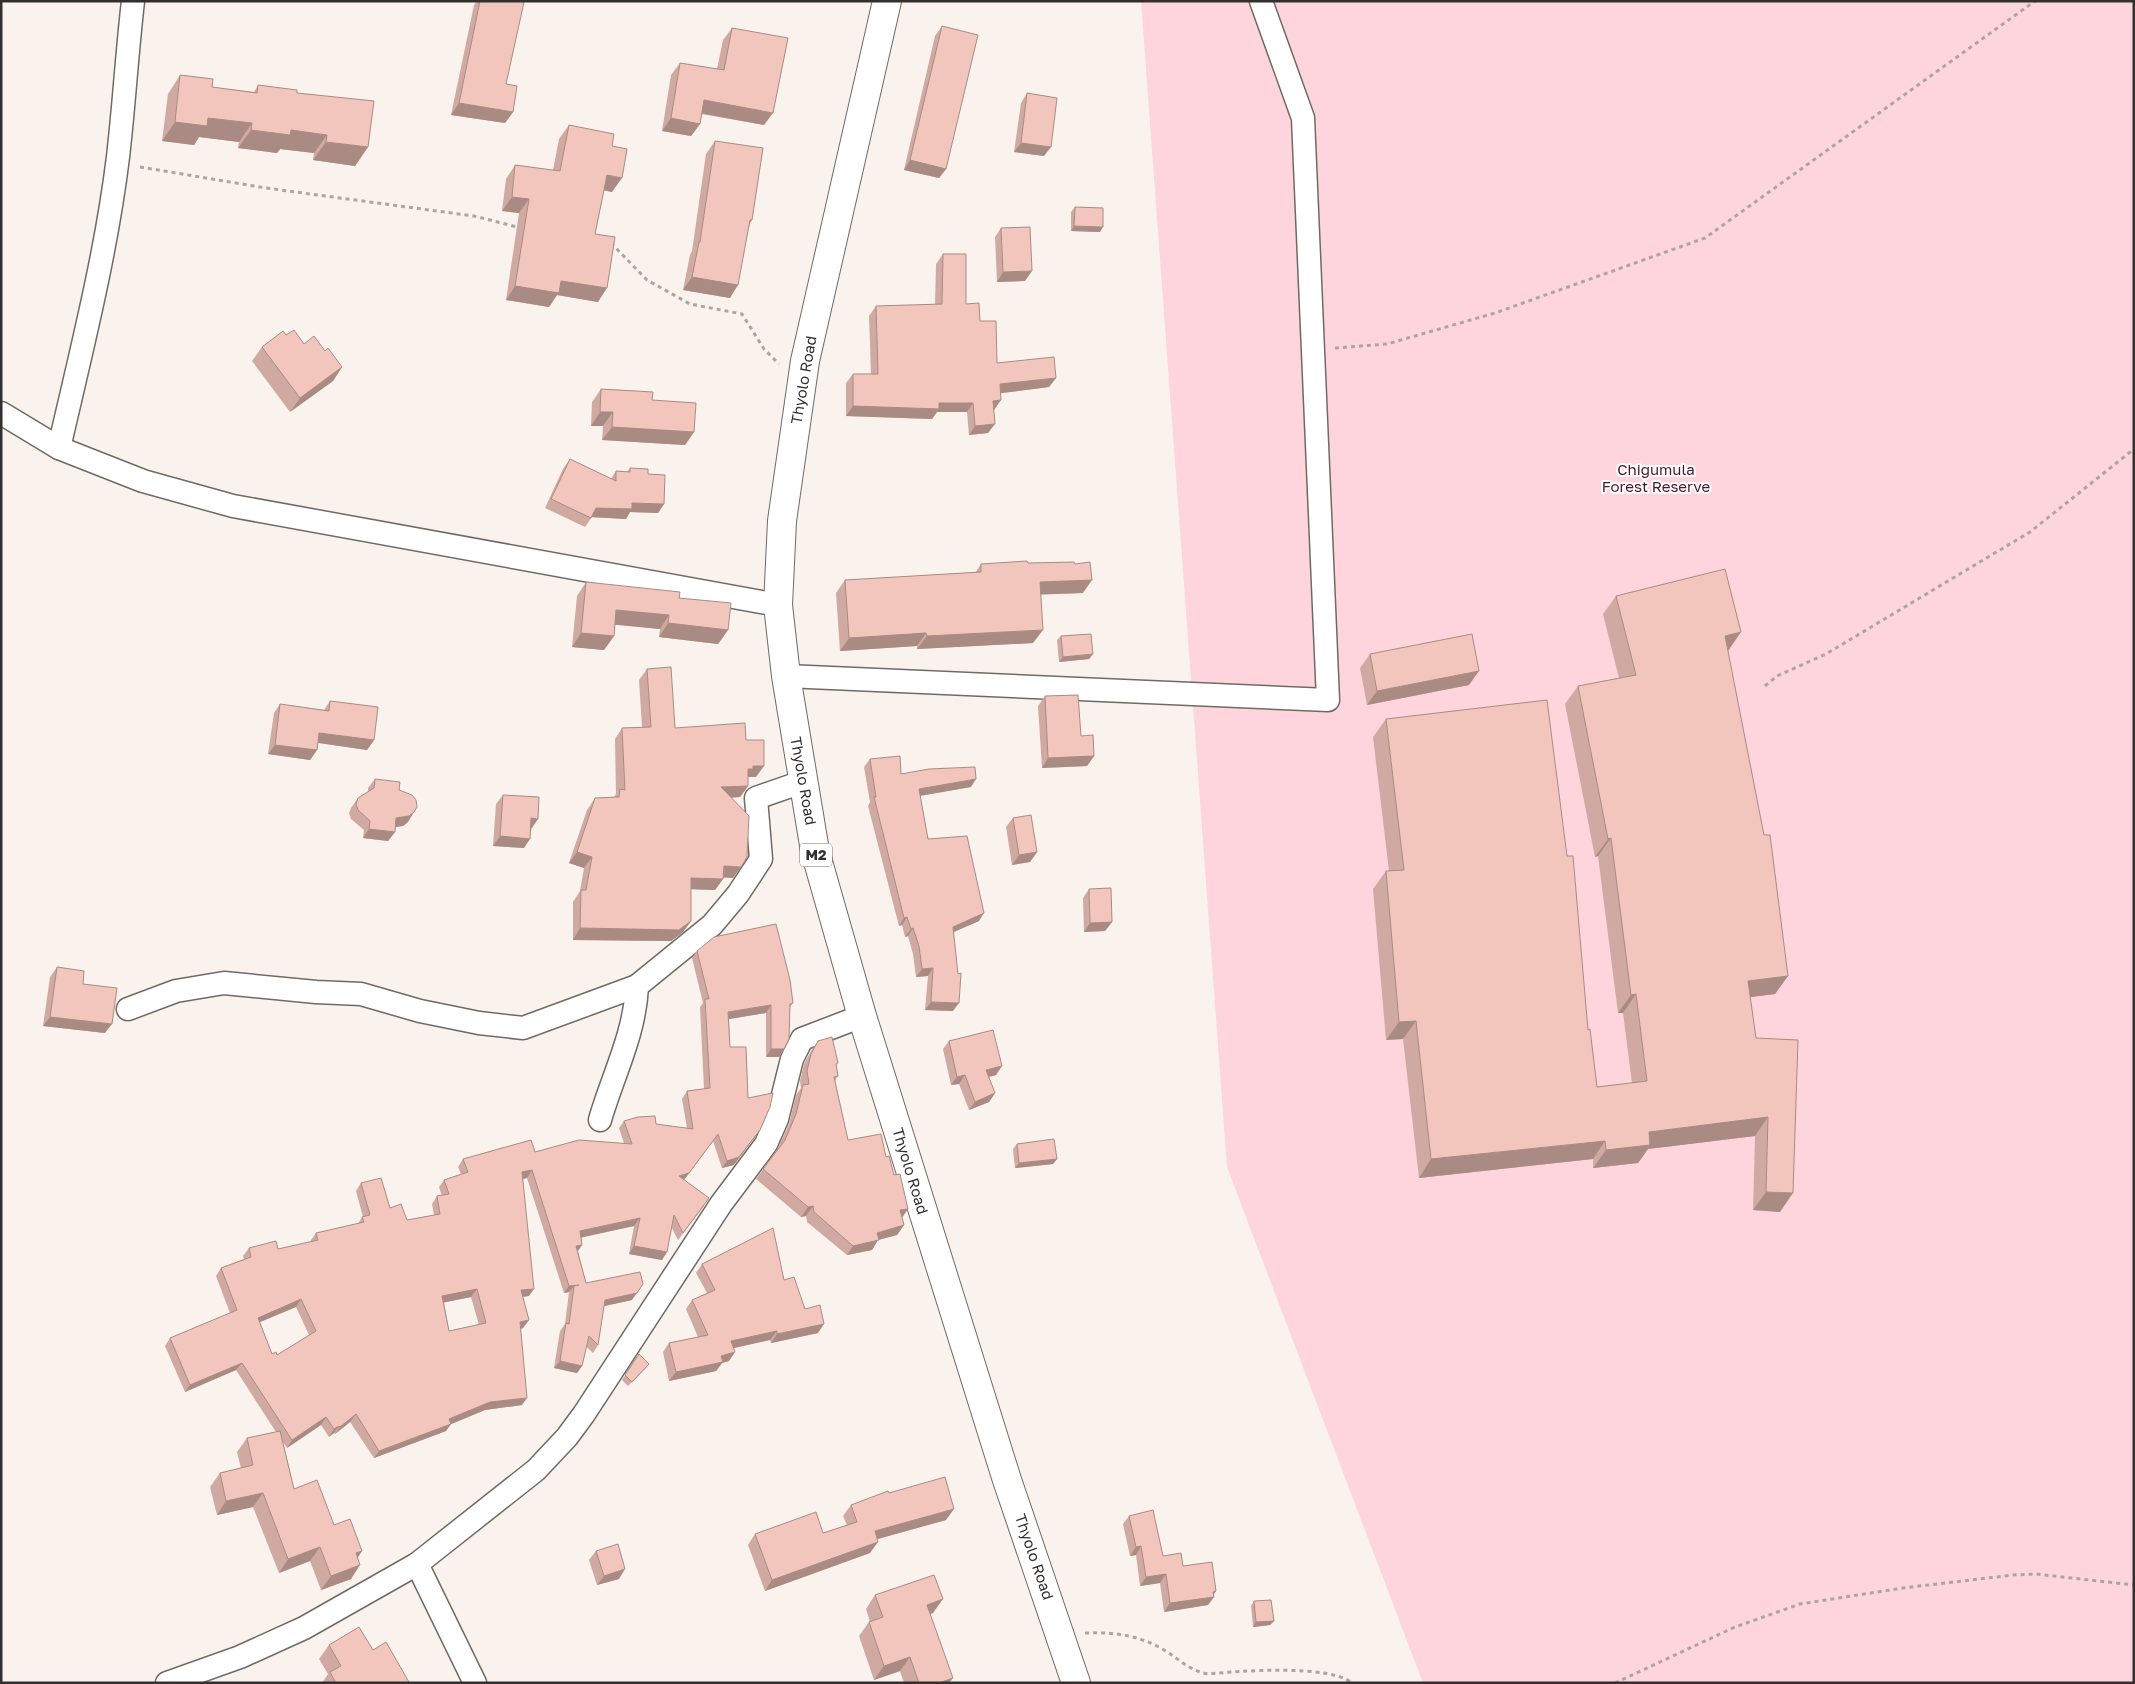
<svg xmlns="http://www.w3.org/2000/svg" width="2135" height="1684" viewBox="0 0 2135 1684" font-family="'Golos Text',sans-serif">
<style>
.green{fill:#fed5dc}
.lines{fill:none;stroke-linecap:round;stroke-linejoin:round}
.minor-casing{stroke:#706a65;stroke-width:25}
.highway-casing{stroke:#706a65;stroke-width:30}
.path{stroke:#aba6a2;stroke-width:3;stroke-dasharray:4 4;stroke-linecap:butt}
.minor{stroke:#fff;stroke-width:22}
.highway{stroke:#fff;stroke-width:28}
.wall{fill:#d0aaa2;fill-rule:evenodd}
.shaded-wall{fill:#a98b84}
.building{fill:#f2c6bc;stroke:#a98b84;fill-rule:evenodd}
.labels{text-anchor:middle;stroke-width:4;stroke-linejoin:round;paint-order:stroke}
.shield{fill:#fff;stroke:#706e6d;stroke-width:1}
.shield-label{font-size:14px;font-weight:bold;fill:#32302e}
.street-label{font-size:15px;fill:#32302e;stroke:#fff}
.park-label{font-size:15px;fill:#4c1625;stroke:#fff}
</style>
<rect width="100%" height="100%" fill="#f9f2ed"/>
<!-- green -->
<polygon class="green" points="1141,1 2134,1 2134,1683 1423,1683 1227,1167"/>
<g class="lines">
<!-- minor casing -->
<g class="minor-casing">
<g id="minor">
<polyline points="1,413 59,448 143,481 233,506 778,605"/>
<path d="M59,448C81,352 106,255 118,157C124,105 127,53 133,1"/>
<polyline points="786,676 1328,700 1303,118 1261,1"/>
<polyline points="128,1009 176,991 224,983 316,992 361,994 420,1011 479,1023 523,1028 637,986 712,925 738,894 761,859 756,798 802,782"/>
<path d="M600,1120C613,1075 635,1034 637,986"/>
<polyline points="417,1564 475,1683"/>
<polyline points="167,1683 240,1657 304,1628 417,1564 536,1470 567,1437 584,1414 721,1204 766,1144 777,1119 792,1059 802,1039 862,1016"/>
</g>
</g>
<!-- highway casing -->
<g class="highway-casing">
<polyline id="highway" points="887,1 805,361 782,521 778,605 786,676 815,851 862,1016 1007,1480 1076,1683"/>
</g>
<!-- path -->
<g class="path">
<polyline points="140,167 266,188 474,216 521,228"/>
<polyline points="611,243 647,280 690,304 742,314 764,349 779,364"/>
<polyline points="1335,348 1387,344 1495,313 1705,238 2035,1"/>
<polyline points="1765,686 1777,676 1826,654 2030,532 2134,449"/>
<path d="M1085,1633C1114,1632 1139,1635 1164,1650C1179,1659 1190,1671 1208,1674C1238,1671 1330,1664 1352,1683"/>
<polyline points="1615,1683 1735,1627 1800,1604 1903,1588 2013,1575 2036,1574 2134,1585"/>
</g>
<!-- minor -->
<use href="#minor" class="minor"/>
<!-- highway -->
<use href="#highway" class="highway"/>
</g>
<!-- wall -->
<g class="wall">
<polygon points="477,1 518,1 506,84 513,112 505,123 451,115 474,5"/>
<polygon points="942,26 946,169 939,178 904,170 935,36"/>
<polygon points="732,28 764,125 701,114 700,124 691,136 662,131 671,75 680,63 717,69 723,40"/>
<polygon points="180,75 212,87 254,92 258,85 297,93 368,147 355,166 313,160 314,153 280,149 277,153 238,148 239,142 199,137 194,145 162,141 168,94"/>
<polygon points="1027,93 1044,156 1014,152 1021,103"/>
<polygon points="569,125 612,146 612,192 604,190 595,234 598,302 557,295 549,307 506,300 519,213 502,211 506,179 515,165 553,170 559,139"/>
<polygon points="715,141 752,220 750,224 730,298 683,290 690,255 692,251 706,154"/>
<polygon points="1075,207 1100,232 1071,231 1071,212"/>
<polygon points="1001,228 1025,281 997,282 995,237"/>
<polygon points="943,254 966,304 980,321 997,363 1056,378 1049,387 1001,393 994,410 988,433 969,435 967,412 937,412 932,419 846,416 846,383 853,374 871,374 869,316 876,306 935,305 936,264"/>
<polygon points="286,335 304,344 325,351 342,367 333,381 290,412 252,361 262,347"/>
<polygon points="601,389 652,400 694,432 685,445 602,440 603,426 591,426 592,402"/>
<polygon points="570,459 611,479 616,471 627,472 630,468 648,474 664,504 658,513 630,512 626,519 592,517 585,527 545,508 563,469"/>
<polygon points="1028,563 1075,564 1083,593 1041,594 1033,643 917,649 917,646 840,651 836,593 845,580 975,573 981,564"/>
<polygon points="586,582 679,598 728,630 718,644 659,637 660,629 615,624 614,636 604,650 572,647 577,596"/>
<polygon points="1616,596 1728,650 1788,976 1775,994 1750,997 1756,1038 1798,1040 1780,1212 1753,1210 1755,1136 1648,1149 1638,1163 1593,1168 1593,1159 1419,1178 1403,1039 1386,1040 1373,889 1386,871 1389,871 1373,737 1386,719 1588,1030 1597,1087 1632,1083 1623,1013 1618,1013 1598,856 1595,857 1565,704 1578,686 1619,678 1603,614"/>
<polygon points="1061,636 1093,654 1089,659 1059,662 1057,640"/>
<polygon points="1370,654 1469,685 1367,705 1360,668"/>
<polygon points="647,669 675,728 746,740 756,777 748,777 748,786 740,797 731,798 733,878 723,877 723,879 715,890 691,889 691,921 683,932 671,941 573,940 573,902 580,891 584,868 569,863 587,810 595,798 614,797 616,794 615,739 622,728 642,727 639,680"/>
<polygon points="1045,696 1081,736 1094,756 1087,766 1042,768 1038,706"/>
<polygon points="330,701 374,740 367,750 318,743 317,750 310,760 268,754 274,713 280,704 324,710"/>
<polygon points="870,759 901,774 971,787 920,796 928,839 979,921 953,932 953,1011 925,1010 928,976 916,977 913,954 908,936 905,937 902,925 899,926 868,806 870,802 864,767"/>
<polygon points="375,779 399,790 408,822 403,826 395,827 395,832 388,841 363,838 364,830 351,819 349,813 351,808 358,798 368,792 368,788"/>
<polygon points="503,795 532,828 524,848 493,846 496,804"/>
<polygon points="1013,818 1037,852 1030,862 1012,865 1006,827"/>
<polygon points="1089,889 1112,922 1105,931 1084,932 1083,898"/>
<path d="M697,951L793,1003L790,1007L784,1049L779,1057H766V1013L729,1019L734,1165L722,1168L713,1141L684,1180L704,1206L678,1240L672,1228L662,1260L629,1254L634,1226L581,1237L582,1245L578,1251L586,1283L632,1300L604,1306L598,1345L593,1353L586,1346L582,1366L577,1373L554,1368L560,1331L565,1324L569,1292L564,1293L527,1178L523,1179L529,1296L523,1297L529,1320L523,1328L521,1329L522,1405L485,1410L451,1424L446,1431L374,1458L350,1422L335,1434L334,1433L329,1437L321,1425L287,1448L283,1442L294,1489L334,1525L358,1558L351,1579L321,1590L310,1561L279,1573L253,1507L217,1515L210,1487L220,1473L241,1468L237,1452L247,1438L276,1432L236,1370L185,1392L165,1346L170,1338L230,1313L216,1276L221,1268L244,1259L243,1256L249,1248L278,1249L311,1242V1240L316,1233L358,1224L362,1217H363L356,1191L361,1183L390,1208L407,1220L434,1215L432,1204L437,1196H442L439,1187L444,1180L461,1174L458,1167L463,1159L624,1143L619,1128L624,1121L687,1128L682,1099L687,1091L704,1089L700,1007L703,1003L692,958ZM471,1297L479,1325L449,1331L444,1302ZM296,1307L309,1335L277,1355L272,1354L260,1322Z"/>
<polygon points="57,967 83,984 105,1033 43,1026 50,977"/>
<polygon points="818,1041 836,1066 838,1076 835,1081 848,1140 886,1157 908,1209 902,1217 904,1225 897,1235 878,1240 872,1250 847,1255 807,1222 806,1216 801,1217 756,1179 778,1148 789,1124 796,1095 801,1088 800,1081 804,1064 811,1051"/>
<polygon points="949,1041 996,1075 989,1077 995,1093 989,1102 969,1110 959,1084 951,1085 943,1049"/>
<polygon points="1017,1144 1057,1159 1053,1164 1015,1168 1013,1149"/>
<polygon points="702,1264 784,1280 805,1309 818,1333 771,1343 770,1340 734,1348 729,1361 722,1363 716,1371 669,1381 663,1352 669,1343 698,1337 686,1309 692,1300 707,1293 696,1273"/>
<polygon points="639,1354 649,1364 646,1368 628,1386 622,1380"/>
<polygon points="889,1493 946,1520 877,1539 870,1553 765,1591 748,1545 755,1534 823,1533 847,1525 843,1516 851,1505"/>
<polygon points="1129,1516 1163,1556 1183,1566 1216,1591 1213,1595 1214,1597 1208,1605 1164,1612 1160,1583 1140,1586 1136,1555 1130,1556 1123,1524"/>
<polygon points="596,1551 619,1579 597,1585 589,1560"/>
<polygon points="875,1595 933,1613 930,1614 949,1683 904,1683 900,1671 874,1680 859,1636 869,1622 870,1622 866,1609"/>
<polygon points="1254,1601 1274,1621 1270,1625 1253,1627 1251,1606"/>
<polygon points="329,1645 373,1650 409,1682 408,1683 322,1683 328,1674 319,1659"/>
</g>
<!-- shaded-wall -->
<g class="shaded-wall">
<polygon points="704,100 773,113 764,125 695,112"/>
<polygon points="459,103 513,112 505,123 451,115"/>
<polygon points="208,118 252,123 239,142 199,137 194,145 162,141 175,122"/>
<polygon points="671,118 700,124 691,136 662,131"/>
<polygon points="251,130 291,130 327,135 314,153 280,149 277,153 238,148"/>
<polygon points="326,142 368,147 355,166 313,160"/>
<polygon points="1021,143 1051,147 1044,156 1014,152"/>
<polygon points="910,160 946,169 939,178 904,170"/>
<polygon points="607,175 622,178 612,192 597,189"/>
<polygon points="512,197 529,199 519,213 502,211"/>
<polygon points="1074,226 1103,227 1100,232 1071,231"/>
<polygon points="1032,271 1025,281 997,282 1003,272"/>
<polygon points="692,277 738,285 730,298 683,290"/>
<polygon points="561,281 607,288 598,302 557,295 549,307 506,300 515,286"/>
<polygon points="342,367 333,381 290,412 300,398"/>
<polygon points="1056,378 1049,387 994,394 1000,384"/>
<polygon points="1001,400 994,410 986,410 993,401"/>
<polygon points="939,403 973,403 967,412 937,412 932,419 846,416 853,406"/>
<polygon points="600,412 613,412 603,426 591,426"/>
<polygon points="995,424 988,433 969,435 975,426"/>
<polygon points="612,427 694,432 685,445 602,440"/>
<polygon points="632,503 664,504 658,513 630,512 626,519 589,517 596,508"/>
<polygon points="1092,580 1083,593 1031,595 1040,582"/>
<polygon points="616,610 669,615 660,629 607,624"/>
<polygon points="668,623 728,630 718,644 659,637"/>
<polygon points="1043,630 1033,643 917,649 927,636"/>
<polygon points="1741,632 1728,651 1725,636"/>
<polygon points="581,633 614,636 604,650 572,647"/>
<polygon points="926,633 917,646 840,651 849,638"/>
<polygon points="1093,654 1089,659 1059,662 1063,657"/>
<polygon points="1479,671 1469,685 1367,705 1377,691"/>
<polygon points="319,733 374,740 367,750 313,742"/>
<polygon points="275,745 317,750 310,760 268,754"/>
<polygon points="1094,756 1087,766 1042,768 1048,758"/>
<polygon points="753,766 764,766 756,777 747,777 748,769"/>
<polygon points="976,779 971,787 913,797 919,789"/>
<polygon points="748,786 740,797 713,798 721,787"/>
<polygon points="414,812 408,822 403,826 389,828 396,818"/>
<polygon points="531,818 538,819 532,828 525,827"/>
<polygon points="369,829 395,832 388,841 363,838"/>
<polygon points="500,836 530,839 524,848 493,846"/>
<polygon points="1611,838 1598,856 1595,857 1608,839"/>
<polygon points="577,852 592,857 584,868 569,863"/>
<polygon points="1037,852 1030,862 1012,865 1019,855"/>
<polygon points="724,866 741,867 733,878 716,877"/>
<polygon points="691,878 723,879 715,890 683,889"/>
<polygon points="984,913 979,921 947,935 953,927"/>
<polygon points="907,917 902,925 899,926 904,918"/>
<polygon points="691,921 683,932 671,941 573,940 580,928"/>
<polygon points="1112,922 1105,931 1084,932 1090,923"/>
<polygon points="913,928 908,936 905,937 911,929"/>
<polygon points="933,968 928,976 916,977 922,969"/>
<polygon points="1788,976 1775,994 1736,999 1748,981"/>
<polygon points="1636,994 1623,1013 1618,1013 1631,995"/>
<polygon points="931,1002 959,1003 953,1011 925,1010"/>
<polygon points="771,1005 766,1013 723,1020 728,1012"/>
<polygon points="50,1017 112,1024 105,1033 43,1026"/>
<polygon points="1416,1021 1403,1039 1386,1040 1399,1022"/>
<polygon points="771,1049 784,1049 779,1057 766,1057"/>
<polygon points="1002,1066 996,1075 980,1079 986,1070"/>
<polygon points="965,1075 959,1084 951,1085 957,1077"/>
<polygon points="995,1093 989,1102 969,1110 975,1102"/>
<polygon points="1768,1117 1755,1136 1648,1149 1638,1163 1593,1168 1606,1150 1649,1132"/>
<polygon points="760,1130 734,1165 722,1168 727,1161"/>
<polygon points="713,1141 684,1180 679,1176"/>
<polygon points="1605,1141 1593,1159 1419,1178 1431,1159"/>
<polygon points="1057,1159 1053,1164 1015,1168 1019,1163"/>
<polygon points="532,1170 527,1178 517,1180 522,1172"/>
<polygon points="1766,1192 1793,1193 1780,1212 1753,1210"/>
<polygon points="813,1206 806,1216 801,1217 808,1207"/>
<polygon points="908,1209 901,1219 900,1210"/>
<polygon points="640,1218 634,1226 575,1239 580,1231"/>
<polygon points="904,1225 897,1235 878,1240 872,1250 847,1255 853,1246 877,1233"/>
<polygon points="582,1245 577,1252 576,1246"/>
<polygon points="634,1246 667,1252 662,1260 629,1254"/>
<polygon points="643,1284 632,1300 600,1307 605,1300"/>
<polygon points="579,1285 574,1286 569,1292 564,1293 569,1286"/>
<polygon points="477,1289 471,1297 437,1304 442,1296"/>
<polygon points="534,1289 529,1296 516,1297 521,1290"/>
<polygon points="301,1299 296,1307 253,1325 258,1318"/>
<polygon points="529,1320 523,1328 515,1330 520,1322"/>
<polygon points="824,1324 818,1333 771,1343 777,1334"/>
<polygon points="777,1331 770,1340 725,1350 731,1341"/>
<polygon points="735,1352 729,1361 722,1363 716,1371 669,1381 676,1372 721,1356"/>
<polygon points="560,1361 582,1366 577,1373 554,1368"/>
<polygon points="242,1363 236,1370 185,1392 190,1385"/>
<polygon points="527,1398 522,1405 485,1410 449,1425 451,1424 446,1431 374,1458 379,1451 449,1419 490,1402"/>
<polygon points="356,1414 350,1422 335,1434 340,1427"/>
<polygon points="326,1417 321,1425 287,1448 292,1440"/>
<polygon points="339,1426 334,1433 329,1437 334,1429"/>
<polygon points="263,1493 253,1507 217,1515 226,1501"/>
<polygon points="954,1509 946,1520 867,1542 875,1531"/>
<polygon points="878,1542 870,1553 765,1591 772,1580"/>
<polygon points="1141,1546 1136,1555 1130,1556 1136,1547"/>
<polygon points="320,1547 310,1561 279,1573 288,1559"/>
<polygon points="362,1551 353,1565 356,1553"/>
<polygon points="360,1565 351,1579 321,1590 331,1576"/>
<polygon points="625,1569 619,1579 597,1585 604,1576"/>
<polygon points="1166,1574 1160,1583 1140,1586 1146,1577"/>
<polygon points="1216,1591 1212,1597 1214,1597 1208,1605 1164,1612 1170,1603"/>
<polygon points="943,1599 933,1613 917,1619 927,1605"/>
<polygon points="1274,1621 1270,1625 1253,1627 1256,1622"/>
<polygon points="910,1657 900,1671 874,1680 884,1666"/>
<polygon points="953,1678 949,1683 939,1683"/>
</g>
<!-- building -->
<g class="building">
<polygon points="480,1 518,1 524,2 506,84 517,86 513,112 459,103"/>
<polygon points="942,26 978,35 946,169 910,160"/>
<polygon points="732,28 788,38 773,113 704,100 700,124 671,118 680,63 724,70"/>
<polygon points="180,75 213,79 212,87 257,93 258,85 297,90 297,93 374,101 368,147 326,142 327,135 291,130 290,135 251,130 252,123 208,118 207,126 175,122"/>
<polygon points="1027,93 1057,98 1051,147 1021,143"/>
<polygon points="569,125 614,134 612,146 627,149 622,178 607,175 595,234 615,237 607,288 561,281 559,293 515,286 529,199 512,197 515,165 560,171"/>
<polygon points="715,141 763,148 752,220 750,220 738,285 692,277 699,242 700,242"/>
<polygon points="1075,207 1103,208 1103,227 1074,226"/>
<polygon points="1030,227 1032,271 1003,272 1001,228"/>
<polygon points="943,254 966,254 966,304 979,303 980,321 996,321 997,363 1054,357 1056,378 1000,384 1001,400 993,401 995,424 975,426 973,403 939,403 939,409 853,406 853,374 878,374 876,306 942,304"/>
<polygon points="294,330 304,344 314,336 325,351 328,348 342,367 300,398 262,347 283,331 286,335"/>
<polygon points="601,389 653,392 652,400 696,403 694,432 612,427 613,412 600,412"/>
<polygon points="570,459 616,481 616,471 630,472 630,468 648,469 648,474 665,475 664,504 632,503 632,509 596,508 591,518 551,499"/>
<polygon points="1027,561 1028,563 1074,562 1075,564 1090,562 1092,580 1040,582 1043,630 927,636 926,633 849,638 845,580 981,572 981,564"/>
<polygon points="1725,569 1741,632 1725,636 1764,835 1770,835 1788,976 1748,981 1756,1038 1798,1040 1793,1193 1766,1192 1768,1117 1649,1132 1650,1145 1606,1150 1605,1141 1431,1159 1416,1021 1399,1022 1386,871 1404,870 1386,719 1547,700 1567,856 1573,856 1588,1030 1590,1029 1597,1087 1647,1081 1636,994 1631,995 1611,838 1608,839 1578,686 1636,675 1616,596"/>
<polygon points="586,582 680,592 679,598 731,603 728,630 668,623 669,615 616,610 614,636 581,633"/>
<polygon points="1091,634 1093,654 1063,657 1061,636"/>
<polygon points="1472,634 1479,671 1377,691 1370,654"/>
<polygon points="671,667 675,728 745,723 746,740 764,740 764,766 753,766 753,769 748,769 748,786 721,787 749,816 747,857 741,867 724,866 723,879 691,878 691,921 679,930 580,928 581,890 586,890 592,857 577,852 595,798 619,797 620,789 625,790 622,728 651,727 647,669"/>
<polygon points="1078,695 1081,736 1093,735 1094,756 1048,758 1045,696"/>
<polygon points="330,701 378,707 374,740 319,733 317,750 275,745 280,704 329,711"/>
<polygon points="900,756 901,774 929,769 975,767 976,779 919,789 928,839 967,836 984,913 953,927 958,974 961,973 959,1003 931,1002 933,968 922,969 919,946 913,928 911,929 907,917 904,918 874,797 876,797 870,759"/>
<polygon points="375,779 400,782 399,790 412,795 416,800 417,807 414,812 409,816 396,818 395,832 369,829 370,821 358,810 356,804 358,798 374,788"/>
<polygon points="503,795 539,797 538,819 531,818 530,839 500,836"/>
<polygon points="1031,815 1037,852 1019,855 1013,818"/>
<polygon points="1111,888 1112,922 1090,923 1089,889"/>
<path d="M776,924L790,980L793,1003L790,1004L789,1039L784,1049H771V1005L728,1012L730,1047H746L748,1098L773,1093L770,1107L760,1130L739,1157L727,1161L718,1134L689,1173L679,1176L709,1198L683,1233L674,1215L667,1252L634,1246L640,1218L580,1231L582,1245L576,1246L586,1283L640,1272L643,1284L637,1293L605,1300L598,1345L589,1336L582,1366L560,1361L566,1323L569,1324L574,1286L579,1285L569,1286L532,1170L522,1172L534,1289L521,1290L529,1320L520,1322L527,1398L490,1402L449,1419L451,1424L379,1451L356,1414L340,1427L339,1426L334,1429L326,1417L292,1440L242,1363L190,1385L170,1338L237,1310L221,1268L251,1257L249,1248L276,1241L278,1249L318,1240L316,1233L364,1222L362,1217L370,1215L361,1183L381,1178L390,1208L401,1204L407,1220L440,1214L437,1196L449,1194L444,1180L468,1172L463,1159L531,1140L535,1152L579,1140L632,1144L624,1121L638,1117L655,1116L656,1124L693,1129L687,1091L710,1088L705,999H709L697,951L714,937ZM477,1289L486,1323L449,1331L442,1296ZM301,1299L316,1331L277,1355L276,1352L272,1354L258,1318Z"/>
<polygon points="57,967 84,971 83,984 117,988 112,1024 50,1017"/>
<polygon points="993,1030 1002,1066 986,1070 995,1093 975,1102 965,1075 957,1077 949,1041"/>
<polygon points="832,1037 838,1063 836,1064 838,1076 834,1077 848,1140 881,1134 886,1157 889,1156 894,1175 900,1174 908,1209 900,1210 904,1225 877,1233 879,1240 853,1246 814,1212 813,1206 808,1207 763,1169 785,1140 796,1114 803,1085 809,1084 807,1071 811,1054 818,1041"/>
<polygon points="1054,1139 1057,1159 1019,1163 1017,1144"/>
<polygon points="773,1228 784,1280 794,1277 805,1309 820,1305 824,1324 777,1334 777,1331 731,1341 735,1352 721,1356 723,1362 676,1372 669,1343 708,1335 692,1300 715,1290 702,1264"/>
<polygon points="639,1354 649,1364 632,1382 625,1375"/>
<polygon points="280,1431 294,1489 317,1480 334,1525 350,1519 362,1551 356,1553 360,1565 331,1576 320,1547 288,1559 263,1493 226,1501 220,1473 253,1465 247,1438"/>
<polygon points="945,1477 954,1509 875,1531 878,1542 772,1580 755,1534 816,1512 823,1533 857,1522 851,1505 888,1491 889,1493"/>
<polygon points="1153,1510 1163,1556 1181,1553 1183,1566 1212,1562 1216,1591 1213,1592 1214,1597 1170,1603 1166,1574 1146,1577 1141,1546 1136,1547 1129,1516"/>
<polygon points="618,1544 625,1569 604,1576 596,1551"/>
<polygon points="934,1575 943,1599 927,1605 953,1678 939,1683 919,1683 910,1657 884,1666 869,1622 883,1617 875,1595"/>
<polygon points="1271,1600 1274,1621 1256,1622 1254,1601"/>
<polygon points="359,1627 373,1650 386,1642 409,1682 407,1683 336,1683 330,1672 341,1666 329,1645"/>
</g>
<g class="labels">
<!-- shield labels -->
<rect class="shield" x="800" y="843.5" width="32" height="23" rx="4"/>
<g class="shield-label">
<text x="816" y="860">M2</text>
</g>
<!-- street labels -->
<g class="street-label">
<text transform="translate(804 380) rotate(-80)" y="5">Thyolo Road</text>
<text transform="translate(803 781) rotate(80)" y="5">Thyolo Road</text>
<text transform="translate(910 1171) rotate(73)" y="5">Thyolo Road</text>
<text transform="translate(1034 1557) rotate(71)" y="5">Thyolo Road</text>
</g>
<!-- park labels -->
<g class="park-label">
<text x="1656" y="475">Chigumula<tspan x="1656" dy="17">Forest Reserve</tspan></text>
</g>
</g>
<!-- border -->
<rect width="2135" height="1684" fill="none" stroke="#32302e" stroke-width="5"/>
</svg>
